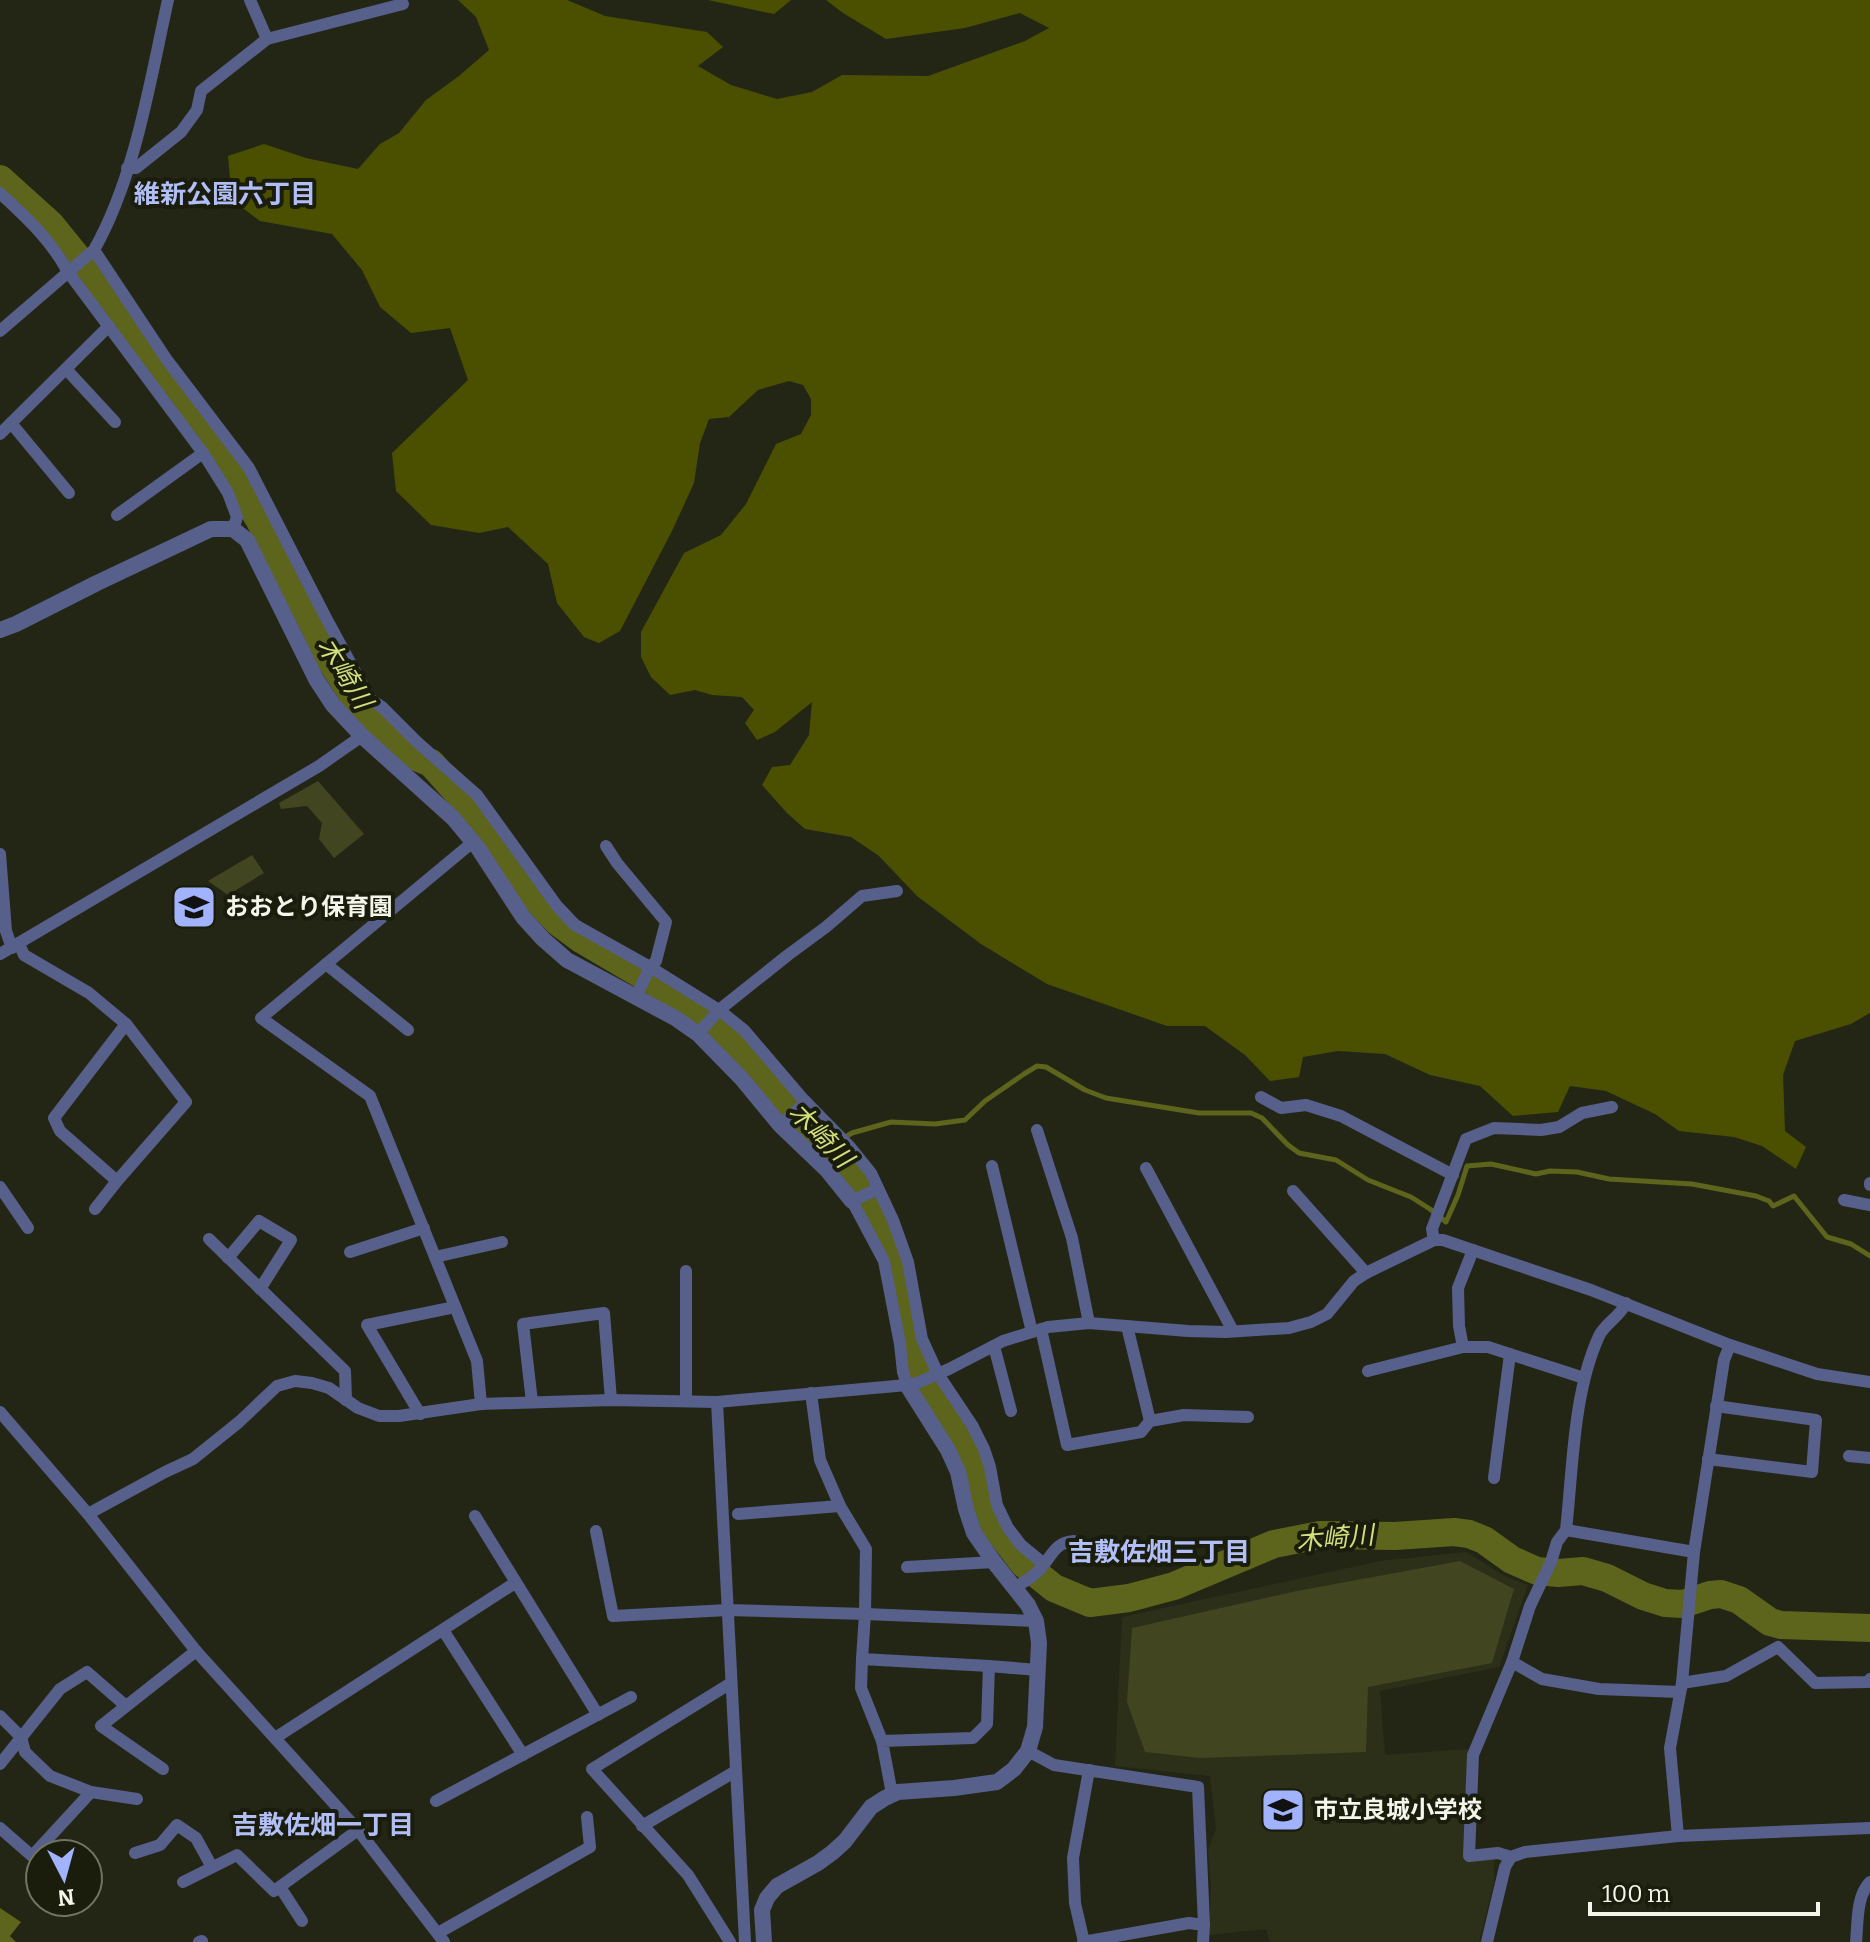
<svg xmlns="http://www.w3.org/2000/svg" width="1870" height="1942" viewBox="0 0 1870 1942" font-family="Bitter,'Noto Sans JP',serif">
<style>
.built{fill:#2d3018}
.green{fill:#414520}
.forest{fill:#4a5000}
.water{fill:#5d641c}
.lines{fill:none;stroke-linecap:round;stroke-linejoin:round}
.stream{stroke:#5d641c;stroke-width:5}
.river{stroke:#5d641c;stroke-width:28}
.minor{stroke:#56608b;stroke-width:12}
.tertiary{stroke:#56608b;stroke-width:16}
.labels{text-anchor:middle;stroke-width:8;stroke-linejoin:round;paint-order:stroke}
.poi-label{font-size:24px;font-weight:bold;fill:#f4f6eb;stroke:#1a1c0c;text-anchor:start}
.neighbourhood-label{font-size:26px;font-weight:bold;fill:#b1bff6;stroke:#1a1c0c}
.water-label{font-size:26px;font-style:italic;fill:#d3df7c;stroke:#1a1c0c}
</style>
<rect width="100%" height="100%" fill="#242615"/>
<!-- built -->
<polygon class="built" points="1466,1552 1505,1576 1528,1585 1499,1667 1380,1691 1385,1755 1468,1749 1467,1822 1464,1861 1494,1859 1494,1882 1479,1942 1270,1942 1266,1929 1209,1935 1211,1885 1208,1850 1216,1829 1210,1776 1115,1766 1122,1617 1380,1561"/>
<!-- green -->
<g class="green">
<polygon points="318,781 364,834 334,858 319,839 322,823 307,806 281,809 279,803"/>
<polygon points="252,855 264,873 228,895 208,881"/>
<polygon points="1460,1561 1514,1589 1492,1663 1368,1687 1366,1752 1200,1758 1145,1752 1127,1702 1132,1628 1297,1591"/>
</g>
<!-- forest -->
<g class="forest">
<polygon points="458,0 567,0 605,16 707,32 723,47 698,66 731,85 777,99 812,92 842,75 928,76 1025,41 1049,28 1020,13 965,28 886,39 843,13 826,0 1870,0 1870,1013 1851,1024 1795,1041 1783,1075 1785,1131 1806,1147 1796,1169 1762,1146 1734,1137 1679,1131 1655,1114 1606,1091 1570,1086 1558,1112 1513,1116 1480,1086 1430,1075 1385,1054 1338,1051 1303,1057 1299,1077 1270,1081 1245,1055 1205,1026 1167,1026 1047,984 981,944 917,896 879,856 851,837 805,829 787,813 762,785 772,767 790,765 809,735 812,702 775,732 757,740 745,723 754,710 742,697 712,695 695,690 670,695 651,677 641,657 641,632 684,553 721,535 746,504 776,444 801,434 811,415 811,399 803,385 789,381 758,390 729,417 709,419 700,443 694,483 672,531 620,631 599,643 584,637 557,603 548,564 508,527 479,533 431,525 396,491 392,453 468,380 450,328 411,333 380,307 362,270 332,234 260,221 232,200 228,156 264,144 306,158 358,169 380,144 399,133 426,100 459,76 489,50 476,17"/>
<polygon points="708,0 791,0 774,14"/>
</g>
<!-- water -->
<polygon class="water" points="0,1908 21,1922 10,1936 16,1942 0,1942"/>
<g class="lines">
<!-- stream -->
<polyline class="stream" points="832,1145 852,1133 891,1122 935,1124 965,1120 985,1101 1024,1074 1037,1066 1046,1067 1085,1090 1106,1098 1199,1113 1251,1113 1262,1118 1288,1145 1299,1153 1336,1160 1368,1180 1411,1197 1430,1209 1446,1222 1458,1195 1467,1166 1491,1164 1536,1174 1550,1171 1577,1172 1609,1179 1692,1184 1756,1196 1769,1201 1773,1206 1794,1196 1827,1237 1851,1244 1870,1256"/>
<!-- river -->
<polyline class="river" points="0,179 51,225 85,267 211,438 260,521 308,614 331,661 359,705 390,735 414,756 431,763 487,826 512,865 538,901 558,922 581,939 698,1008 727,1033 792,1106 856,1171 882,1223 898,1262 918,1367 956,1422 968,1447 994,1525 1024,1564 1054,1588 1090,1603 1129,1598 1174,1586 1274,1544 1320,1535 1395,1536 1454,1532 1469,1534 1484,1540 1512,1560 1537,1571 1558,1573 1583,1571 1607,1578 1643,1596 1665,1603 1683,1604 1710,1595 1721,1594 1739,1600 1770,1622 1781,1625 1870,1628"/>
<!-- minor -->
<g class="minor">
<polyline points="267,39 403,4"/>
<polyline points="127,168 136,168 181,132 197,110 201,91 267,39 250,0"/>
<path d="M0,193C26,217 51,240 68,272L203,453L228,493L237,517L233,529"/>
<polyline points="94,250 167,360 249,468 325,616 370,699 382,707 417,742 477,795 557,906 575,925 650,967 719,1010 744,1030 802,1098 850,1147 871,1173 893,1220 908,1262 922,1339 938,1374 972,1425 984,1449 990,1467 997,1505 1008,1528 1021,1545 1044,1564"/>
<path d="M0,331L94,250C135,178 150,81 168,0"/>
<polyline points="66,369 115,422"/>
<polyline points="11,423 69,493"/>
<polyline points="0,434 109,326"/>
<polyline points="117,515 203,453"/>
<polyline points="473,842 261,1018 370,1096 477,1361 481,1404"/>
<polyline points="606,846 617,863 666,922 656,961 650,967 636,997"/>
<polyline points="0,854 6,931 12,948"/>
<polyline points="19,944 24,955 89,993 126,1024 54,1118 60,1131 117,1181"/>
<polyline points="0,954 319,766 362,736"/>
<polyline points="326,964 408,1030"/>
<polyline points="698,1034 719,1010 788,955 826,927 862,896 897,891"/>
<polyline points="1261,1097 1281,1108 1306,1105 1341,1116 1453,1175"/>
<polyline points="780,1125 806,1102"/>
<polyline points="1037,1130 1072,1238 1089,1323"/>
<polyline points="992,1166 1032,1332"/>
<polyline points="1146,1168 1233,1331"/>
<polyline points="1870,1183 1870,1185"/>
<polyline points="0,1187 28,1228"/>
<polyline points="878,1189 852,1201 884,1261 900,1344 903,1372 907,1385"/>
<polyline points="1293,1191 1366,1273"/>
<polyline points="1844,1200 1870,1205"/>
<polyline points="95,1209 117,1181 186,1102 126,1024"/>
<polyline points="209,1239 345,1371 346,1400"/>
<polyline points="1434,1240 1432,1229 1466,1139 1494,1128 1541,1130 1559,1127 1582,1113 1612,1107"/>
<polyline points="350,1252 424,1228"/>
<polyline points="435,1257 502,1242"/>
<polyline points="228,1258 259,1221 291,1240 260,1289"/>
<path d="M1626,1303C1620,1317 1605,1323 1599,1336C1573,1393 1573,1467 1566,1530L1557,1542L1551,1562L1530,1606L1512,1662L1473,1755L1469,1856L1498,1853L1511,1857L1525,1852L1678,1836L1870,1828"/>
<polyline points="1127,1326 1150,1421"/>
<polyline points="1041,1329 1067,1445 1141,1432 1150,1421 1184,1415 1248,1417"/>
<polyline points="994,1346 1011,1411"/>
<polyline points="1463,1347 1459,1326 1458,1288 1473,1250"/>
<polyline points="1368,1371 1463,1347 1488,1347 1584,1378"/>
<polyline points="811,1393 820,1460 840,1506 866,1549 865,1614 1036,1621"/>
<polyline points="686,1401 686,1271"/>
<polyline points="532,1402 523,1324 604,1313 611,1400"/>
<polyline points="717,1402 745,1942"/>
<polyline points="0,1412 88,1514 196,1651 358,1830 444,1942"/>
<polyline points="420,1414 367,1325 455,1307"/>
<polyline points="1849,1456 1870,1458"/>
<polyline points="1708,1459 1812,1472 1816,1420 1716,1406"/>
<polyline points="1494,1478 1510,1354"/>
<polyline points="88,1514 165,1472 193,1459 239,1422 277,1386 295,1381 312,1383 329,1388 358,1408 379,1416 399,1416 481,1404 611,1400 717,1402 907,1385 917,1383 949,1369 1003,1341 1048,1327 1089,1323 1188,1331 1226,1332 1289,1328 1311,1322 1327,1314 1354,1281 1366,1273 1434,1240 1443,1240 1591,1290 1730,1345 1817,1374 1870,1382"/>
<polyline points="738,1514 840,1506"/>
<polyline points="475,1516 598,1715"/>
<polyline points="1566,1530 1694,1552 1724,1360 1730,1345"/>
<polyline points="596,1531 613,1616 728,1610 865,1614 862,1659 989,1666 987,1724 973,1738 882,1741 892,1794"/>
<polyline points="907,1567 994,1562"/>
<path d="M1015,1587C1027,1581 1037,1574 1045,1563C1054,1551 1058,1542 1074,1541"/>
<polyline points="443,1630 523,1755"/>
<polyline points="862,1659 861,1688 882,1741"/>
<polyline points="1512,1662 1542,1679 1599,1689 1680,1692"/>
<polyline points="989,1666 1038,1670"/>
<polyline points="1682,1683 1726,1676 1778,1647 1815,1683 1868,1682 1870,1679"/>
<polyline points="0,1716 21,1737 25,1752 50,1776 91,1792 137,1799"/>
<polyline points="275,1738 515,1583"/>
<polyline points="1028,1751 1054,1765 1198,1787 1204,1925 1203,1942"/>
<polyline points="0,1764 60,1689 87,1672 126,1706"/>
<polyline points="163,1769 101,1726 196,1651"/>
<polyline points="436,1801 631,1697"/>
<polyline points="642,1826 736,1771"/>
<polyline points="0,1828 32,1856 91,1792"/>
<polyline points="1678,1836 1670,1748 1682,1683 1694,1552"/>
<polyline points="135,1853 160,1845 177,1825 196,1838 212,1867"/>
<polyline points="183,1882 237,1855 274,1891 358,1830"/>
<polyline points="280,1887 302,1921"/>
<polyline points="438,1933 590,1847 587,1817"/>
<polyline points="199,1942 202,1941"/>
<polyline points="730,1942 688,1875 592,1769 731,1683"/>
<polyline points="1083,1942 1189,1923 1204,1925"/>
<polyline points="1084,1942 1075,1903 1073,1858 1089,1770"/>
<polyline points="1487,1942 1505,1867 1511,1857"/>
<path d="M1856,1942C1858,1923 1856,1896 1870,1882"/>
</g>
<!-- tertiary -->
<g class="tertiary">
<polyline points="0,630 16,624 97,583 211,529 233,529 247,540 316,679 333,705 362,736 453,818 478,848 523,917 543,939 567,960 675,1018 698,1034 742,1079 780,1125 827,1170 852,1201"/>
<polyline points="764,1942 762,1910 767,1898 777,1886 818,1863 833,1852 845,1841 871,1807 885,1798 898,1792 954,1788 997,1782 1014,1769 1028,1751 1035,1727 1039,1643 1036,1621 1028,1605 994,1562 974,1533 966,1509 958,1472 948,1450 907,1385"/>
</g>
</g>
<!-- icons -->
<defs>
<g id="school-square" transform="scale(2.3)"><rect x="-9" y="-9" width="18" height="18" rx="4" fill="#a1b3fd" stroke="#1a1c0c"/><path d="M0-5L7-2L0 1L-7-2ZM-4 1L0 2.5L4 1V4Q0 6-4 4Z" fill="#111"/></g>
</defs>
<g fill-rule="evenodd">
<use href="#school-square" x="194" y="907"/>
<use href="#school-square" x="1283" y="1810"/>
</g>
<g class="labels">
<!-- poi labels -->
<g class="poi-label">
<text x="225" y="915">おおとり保育園</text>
<text x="1314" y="1818">市立良城小学校</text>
</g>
<!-- neighbourhood labels -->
<g class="neighbourhood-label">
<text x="225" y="203">維新公園六丁目</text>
<text x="1159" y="1561">吉敷佐畑三丁目</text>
<text x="323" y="1834">吉敷佐畑一丁目</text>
</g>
<!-- water labels -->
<g class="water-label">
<text transform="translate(345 673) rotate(58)" y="9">木崎川</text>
<text transform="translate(821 1135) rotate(46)" y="9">木崎川</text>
<text transform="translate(1335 1538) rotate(-5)" y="9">木崎川</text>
</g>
</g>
<!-- north arrow -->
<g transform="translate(64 1878) rotate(174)"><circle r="38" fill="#1a1c0c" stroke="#717365" stroke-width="2"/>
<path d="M0-6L14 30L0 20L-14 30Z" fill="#a1b3fd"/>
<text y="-12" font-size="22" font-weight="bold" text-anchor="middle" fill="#f4f6eb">N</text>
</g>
<!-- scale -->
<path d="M1590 1902v12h228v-12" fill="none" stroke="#f4f6eb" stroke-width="4"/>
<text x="1602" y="1902" font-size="24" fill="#f4f6eb" stroke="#1a1c0c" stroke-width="6" paint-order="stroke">100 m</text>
</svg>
